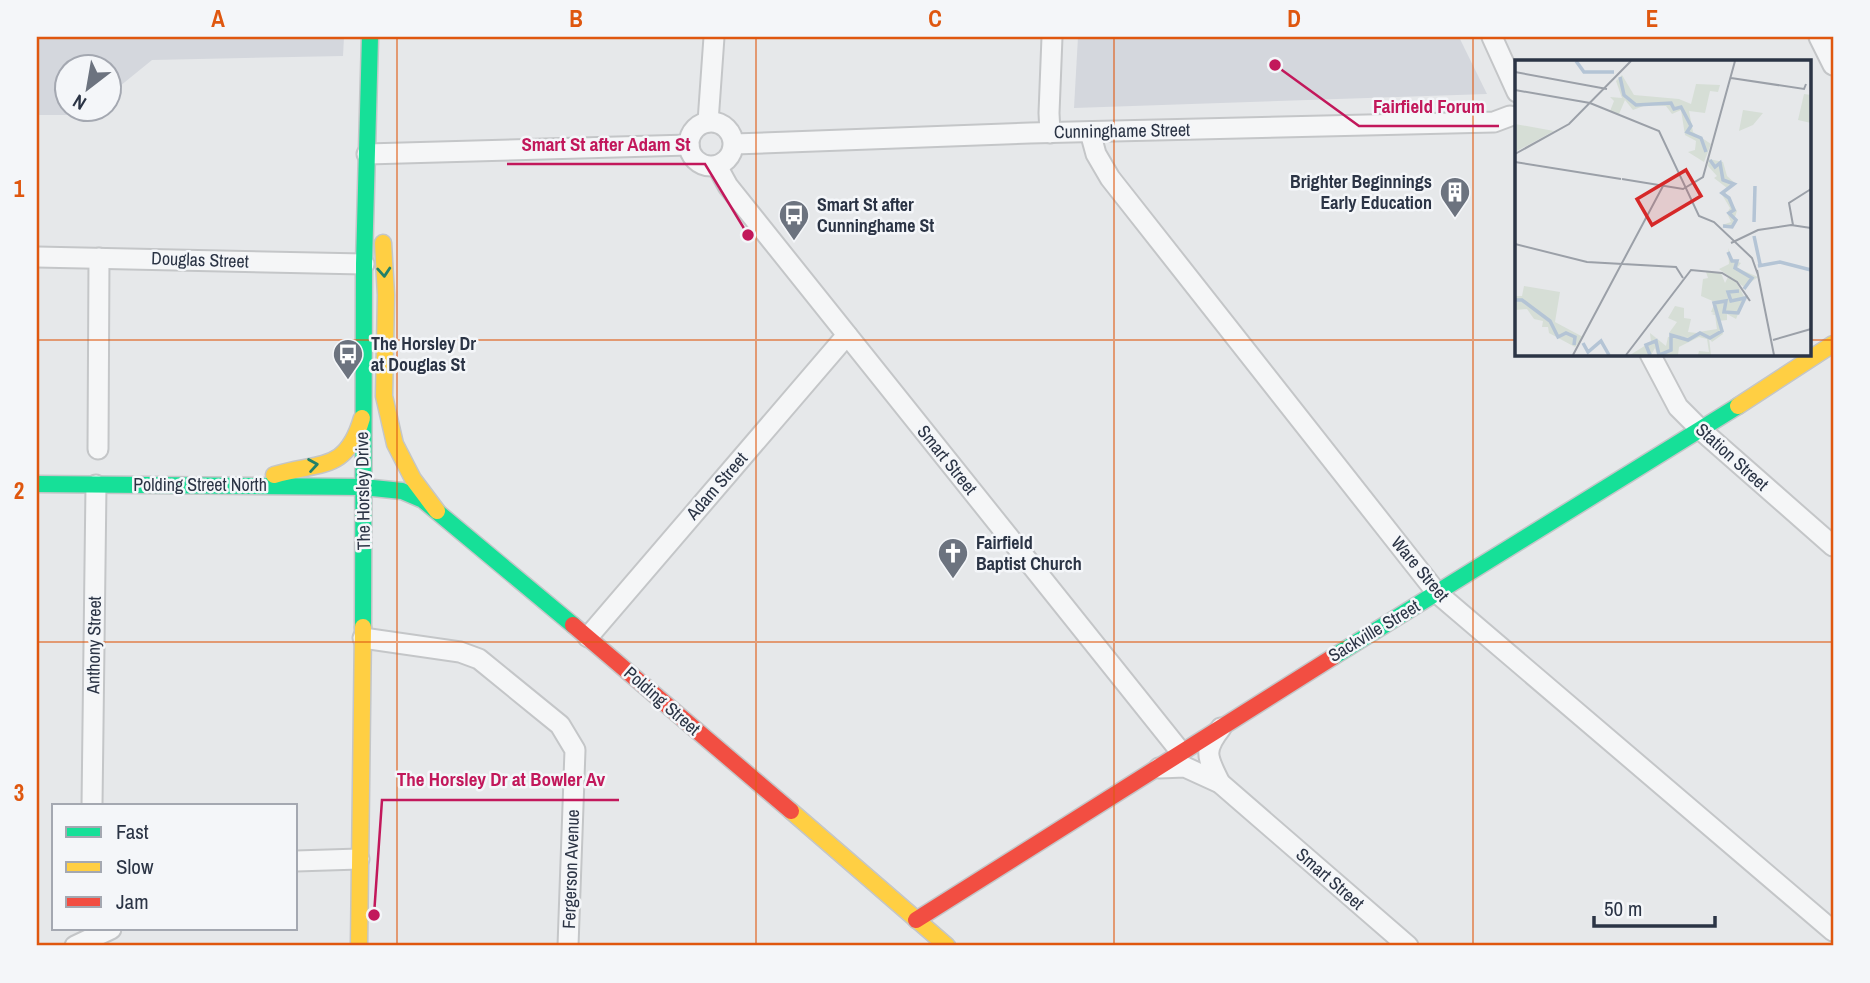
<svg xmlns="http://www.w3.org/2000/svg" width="1870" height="983" viewBox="0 0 1870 983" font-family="'Archivo Narrow',sans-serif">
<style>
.built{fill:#d4d7dd}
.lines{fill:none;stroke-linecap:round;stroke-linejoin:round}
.street-casing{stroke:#c4c6c8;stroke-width:23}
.fast-casing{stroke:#c4c6c8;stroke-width:19}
.slow-casing{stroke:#c4c6c8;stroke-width:19}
.jam-casing{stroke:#c4c6c8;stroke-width:19}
.street{stroke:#f5f6f7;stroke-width:19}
.fast{stroke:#16e098;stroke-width:16}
.slow{stroke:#ffcf43;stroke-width:16}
.jam{stroke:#f24e42;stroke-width:16}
.oneway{stroke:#22816a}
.grid{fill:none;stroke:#df570f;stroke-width:2;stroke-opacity:0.55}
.labels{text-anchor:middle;stroke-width:5;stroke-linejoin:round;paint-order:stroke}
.street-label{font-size:18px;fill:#2b3445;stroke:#f4f6f9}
.poi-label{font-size:18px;font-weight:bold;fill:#2b3445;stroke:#f4f6f9;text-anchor:start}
.inset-river{fill:none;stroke:#b4c4d5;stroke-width:3.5}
.inset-road{fill:none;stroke:#9ba0a8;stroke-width:2}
.view{fill:#d62828;fill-opacity:0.15;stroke:#d62828;stroke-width:3.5}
.inset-edge{fill:none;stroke:#2b3445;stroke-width:3.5}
.leader{fill:none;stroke:#c2185b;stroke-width:2.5}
.callout-dot{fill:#c2185b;stroke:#f4f6f9;stroke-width:2.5}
.callout-label{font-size:19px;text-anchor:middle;font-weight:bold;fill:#c2185b;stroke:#f4f6f9;stroke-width:5;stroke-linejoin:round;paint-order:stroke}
.neatline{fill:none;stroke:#df570f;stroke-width:2.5}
.grid-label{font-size:23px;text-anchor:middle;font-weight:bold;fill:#df570f}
</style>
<rect width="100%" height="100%" fill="#e6e8ea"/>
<!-- built -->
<g class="built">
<polygon points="37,37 344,37 343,56 152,60 109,95 108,66 66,66 66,108 91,109 83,115 37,115"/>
<polygon points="1078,37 1459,37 1487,94 1074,108"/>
</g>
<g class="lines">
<!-- street casing -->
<g class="street-casing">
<g id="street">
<polyline points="1492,37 1517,92"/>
<polyline points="1819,37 1833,65"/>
<circle cx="711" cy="144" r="22"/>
<polyline points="708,122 714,37"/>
<polyline points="1090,132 1096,154 1110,178 1437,593 1833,931"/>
<polyline points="1050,133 1049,113 1052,37"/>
<polyline points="734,144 1030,133 1494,122 1510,116"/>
<polyline points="367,154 689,145"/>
<polyline points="717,166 728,186 1180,751"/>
<polyline points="37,257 364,264"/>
<polyline points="1650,354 1678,407 1701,430 1833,546"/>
<polyline points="98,449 99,258"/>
<polyline points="588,637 847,335"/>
<polyline points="363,638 460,652 479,659 560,725 575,750 568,946"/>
<polyline points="1159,768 1185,767 1220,783 1408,946"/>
<path d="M1220,783C1208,758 1202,752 1221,728"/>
<polyline points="92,806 96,485"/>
<polyline points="296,861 359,859"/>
<polyline points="75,946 111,929"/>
</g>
</g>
<!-- fast casing -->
<g class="fast-casing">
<g id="fast">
<polyline points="37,484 363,487 402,491 423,500 573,625"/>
<polyline points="363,627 364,264 370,37"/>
<polyline points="1333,657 1738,406"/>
</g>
</g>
<!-- slow casing -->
<g class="slow-casing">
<g id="slow">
<polyline points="383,243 386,295 384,396 395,444 413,479 437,511"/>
<polyline points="1738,406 1833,344"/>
<path d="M274,475C320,461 346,473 362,418"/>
<polyline points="791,811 947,946"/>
<polyline points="359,946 363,627"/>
</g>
</g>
<!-- jam casing -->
<g class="jam-casing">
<g id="jam">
<polyline points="573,625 791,811"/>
<polyline points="916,920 1333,657"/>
</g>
</g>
<!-- street -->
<use href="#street" class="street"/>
<!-- fast -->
<use href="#fast" class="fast"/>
<!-- slow -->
<use href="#slow" class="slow"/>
<!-- jam -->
<use href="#jam" class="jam"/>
</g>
<!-- one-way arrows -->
<defs><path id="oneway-chevron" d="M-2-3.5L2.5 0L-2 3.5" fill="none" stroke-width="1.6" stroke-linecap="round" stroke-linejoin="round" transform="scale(1.75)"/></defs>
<g class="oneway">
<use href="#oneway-chevron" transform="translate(384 272) rotate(86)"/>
<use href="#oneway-chevron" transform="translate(313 465) rotate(-9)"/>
</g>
<!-- grid -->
<path class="grid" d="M397,37V946M756,37V946M1114,37V946M1473,37V946M37,340H1517M1809,340H1833M37,642H1833"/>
<!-- icons -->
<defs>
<g id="building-pin" transform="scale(1.575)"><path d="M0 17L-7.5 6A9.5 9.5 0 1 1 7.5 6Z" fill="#6c737f" stroke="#f4f6f9"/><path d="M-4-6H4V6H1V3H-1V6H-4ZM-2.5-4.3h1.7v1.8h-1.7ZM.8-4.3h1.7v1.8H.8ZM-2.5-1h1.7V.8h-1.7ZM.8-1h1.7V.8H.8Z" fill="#fff"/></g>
<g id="bus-pin" transform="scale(1.575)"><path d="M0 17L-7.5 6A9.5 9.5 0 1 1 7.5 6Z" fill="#6c737f" stroke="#f4f6f9"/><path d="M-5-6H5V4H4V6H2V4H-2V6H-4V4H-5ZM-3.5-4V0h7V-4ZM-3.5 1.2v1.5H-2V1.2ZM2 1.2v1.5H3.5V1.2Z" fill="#fff"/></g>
<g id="church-pin" transform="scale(1.575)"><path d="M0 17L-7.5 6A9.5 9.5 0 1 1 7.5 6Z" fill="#6c737f" stroke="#f4f6f9"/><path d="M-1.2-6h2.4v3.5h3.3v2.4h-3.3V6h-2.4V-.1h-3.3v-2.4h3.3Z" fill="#fff"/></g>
</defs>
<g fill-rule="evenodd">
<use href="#building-pin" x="1455" y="192"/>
<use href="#bus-pin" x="794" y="215"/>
<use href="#bus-pin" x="348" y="354"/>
<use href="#church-pin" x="953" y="553"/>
</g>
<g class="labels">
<!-- street labels -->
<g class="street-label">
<text transform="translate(1122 131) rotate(-1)" y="6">Cunninghame Street</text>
<text transform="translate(200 260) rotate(2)" y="6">Douglas Street</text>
<text transform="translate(1732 457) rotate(42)" y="6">Station Street</text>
<text transform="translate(947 460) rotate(51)" y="6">Smart Street</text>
<text x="200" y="491">Polding Street North</text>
<text transform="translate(717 486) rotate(-49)" y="6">Adam Street</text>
<text transform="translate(363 491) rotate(-91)" y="6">The Horsley Drive</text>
<text transform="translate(1420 569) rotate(50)" y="6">Ware Street</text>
<text transform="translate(1374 631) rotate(-31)" y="6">Sackville Street</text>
<text transform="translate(94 645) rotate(-89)" y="6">Anthony Street</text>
<text transform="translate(662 701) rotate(41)" y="6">Polding Street</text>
<text transform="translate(571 869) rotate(-88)" y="6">Fergerson Avenue</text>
<text transform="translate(1330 879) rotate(41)" y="6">Smart Street</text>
</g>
<!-- poi labels -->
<g class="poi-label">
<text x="1432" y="188" text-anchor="end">Brighter Beginnings<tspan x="1432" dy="21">Early Education</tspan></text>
<text x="817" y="211">Smart St after<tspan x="817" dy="21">Cunninghame St</tspan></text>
<text x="371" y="350">The Horsley Dr<tspan x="371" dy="21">at Douglas St</tspan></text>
<text x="976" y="549">Fairfield<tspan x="976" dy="21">Baptist Church</tspan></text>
</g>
</g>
<!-- overview -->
<g transform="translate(1515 60)">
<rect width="296" height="296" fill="#e6e8ea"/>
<path d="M107,15L119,35L164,39L176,44L181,24L205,25L203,32L195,31L190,53L174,51L178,72L196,84L189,102L173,92L180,90L181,81L170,75L166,50L157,54L151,46L131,45L118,50L110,40L104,54L95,51L99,41L95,37L107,38L101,21ZM289,34L296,35V63L283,60ZM228,50L248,53L238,65L224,71ZM0,64L39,71L0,92ZM194,99L208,102L212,116L221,124L210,132L222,151L216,168L207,165L216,162L212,153L215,148L206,133L212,128L199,118L202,116L193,106ZM213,188L217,200L226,203L222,208L243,217L229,227L204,209L214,204ZM191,212L206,213L210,223L213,217L221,222L230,238L221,259L212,254V260L204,261L208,274L197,282L194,278L196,295H183L184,291L194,292L192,279L184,277L164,287L163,295H142L140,288L136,295H115L136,282L135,273L151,286L153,277L162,276L154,273L162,262L153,258L160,246L169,248V258L176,259L173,272L182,273L175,279L163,272L173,278L164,276L167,279L176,280L184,272L202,269L200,255L196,254L200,253L196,252L200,242L186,236L188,219L193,218ZM9,226L45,232L40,262L68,277L60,287L34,273L33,267H27L28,261L19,259L12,249L0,250V236H7Z" fill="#d6ded6"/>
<path class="inset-river" d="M61,1L69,12H99M105,17L109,35L121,45L156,43L159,49L166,47L176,66L172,72L186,78L191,92M195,100L200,107L205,103L208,120L219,124L207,133L214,138L219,150L214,153L221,160L217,167L208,166M239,162L240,126M239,176L245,204M213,192L217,201H222L220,208L237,218L229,229M243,206L265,202L296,210M0,240H7L35,261L43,277L51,273L60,277L59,285M68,283L73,292L86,281L94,295M135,295L131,285L141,281L144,295L156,290V275L173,280L185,273L195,278L207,271L199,243L211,241L209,252L223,253L230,238L216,241L213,232L224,231"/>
<path class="inset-road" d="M0,12L92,29M216,18L289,29L291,24M0,30L75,43L144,71L184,156L199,162L237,198L243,215M0,94L54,64L116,1M0,102L106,119M107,119L168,129L188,117L220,1M278,165L274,143L296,129M216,183L243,170L276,165L296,168M0,184L72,202L161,207L168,218M242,210L259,295M258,280L296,269M58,295L148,126M111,295L176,210L207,213L222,222L235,241"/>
<path class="view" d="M171,110L186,136L137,165L122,139Z"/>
<rect width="296" height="296" class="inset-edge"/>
</g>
<!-- callouts -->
<path class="leader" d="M1275 65L1359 126H1499M748 235L705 164H507M374 915L382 800H619"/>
<g class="callout-dot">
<circle cx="1275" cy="65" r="7"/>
<circle cx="748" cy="235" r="7"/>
<circle cx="374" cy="915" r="7"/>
</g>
<g class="callout-label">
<text x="1429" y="113">Fairfield Forum</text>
<text x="606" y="151">Smart St after Adam St</text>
<text x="501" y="786">The Horsley Dr at Bowler Av</text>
</g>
<!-- border -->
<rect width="1870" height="983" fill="none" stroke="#f4f6f9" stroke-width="77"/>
<!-- legend -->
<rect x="52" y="804" width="245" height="126" fill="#f4f6f9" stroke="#a4a8b1" stroke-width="2"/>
<rect x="66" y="827" width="35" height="10" fill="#16e098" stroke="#a4a8b1" stroke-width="2"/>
<text x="116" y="839" font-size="21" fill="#2b3445">Fast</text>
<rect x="66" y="862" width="35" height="10" fill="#ffcf43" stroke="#a4a8b1" stroke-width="2"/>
<text x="116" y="874" font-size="21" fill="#2b3445">Slow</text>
<rect x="66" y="897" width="35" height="10" fill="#f24e42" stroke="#a4a8b1" stroke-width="2"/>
<text x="116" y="909" font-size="21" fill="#2b3445">Jam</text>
<!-- north arrow -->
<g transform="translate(88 88) rotate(211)"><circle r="33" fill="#f4f6f9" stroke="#a4a8b1" stroke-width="2"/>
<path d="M0-5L12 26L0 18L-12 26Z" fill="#6c737f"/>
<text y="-10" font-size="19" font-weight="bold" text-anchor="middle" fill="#2b3445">N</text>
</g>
<!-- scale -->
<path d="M1594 916v10h121v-10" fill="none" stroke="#2b3445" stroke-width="3.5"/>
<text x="1604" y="916" font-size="21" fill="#2b3445" stroke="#f4f6f9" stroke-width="5" paint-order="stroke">50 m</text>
<rect x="38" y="38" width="1794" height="906" class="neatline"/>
<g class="grid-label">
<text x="218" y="27">A</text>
<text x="576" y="27">B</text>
<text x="935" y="27">C</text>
<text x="1294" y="27">D</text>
<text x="1652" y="27">E</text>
<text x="19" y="197">1</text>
<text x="19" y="499">2</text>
<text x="19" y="801">3</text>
</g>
</svg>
